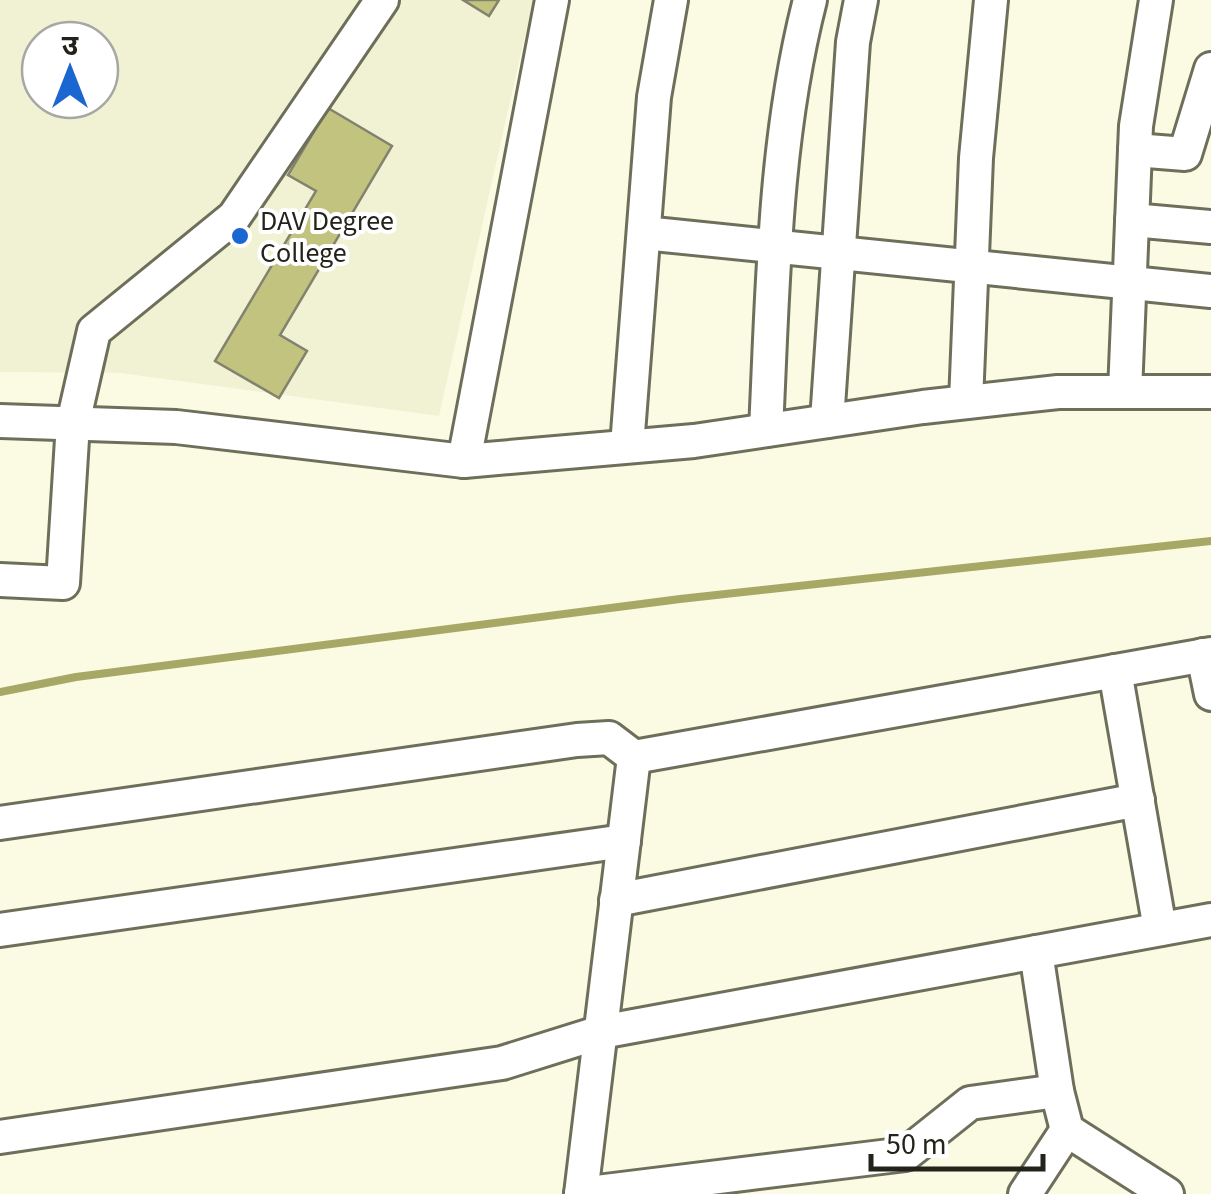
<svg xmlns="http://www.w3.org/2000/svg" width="1211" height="1194" viewBox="0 0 1211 1194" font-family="'Source Sans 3','Noto Sans Devanagari',sans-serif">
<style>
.built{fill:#f1f2d3;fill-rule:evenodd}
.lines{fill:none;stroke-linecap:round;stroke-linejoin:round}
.stream{stroke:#a7a865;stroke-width:8}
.building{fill:#c3c380;stroke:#82836e;stroke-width:2.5}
.minor-casing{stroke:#6e6f5b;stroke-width:38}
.minor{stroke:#fff;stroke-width:32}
.poi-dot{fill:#1b67d2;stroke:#fff;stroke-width:4}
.labels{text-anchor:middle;stroke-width:8;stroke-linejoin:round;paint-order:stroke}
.poi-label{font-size:28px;fill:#23231b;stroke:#fff;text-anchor:start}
</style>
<rect width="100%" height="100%" fill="#fbfbe4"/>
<!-- built -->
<path class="built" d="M0,0H533L439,416L120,373L0,372ZM40,40H100V100H40Z"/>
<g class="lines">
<!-- stream -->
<polyline class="stream" points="0,692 76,677 680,599 1211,541"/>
</g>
<!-- building -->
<g class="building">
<polygon points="463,0 499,0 489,16"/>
<polygon points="328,108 392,146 280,335 307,351 279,398 215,361 316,191 288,175"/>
</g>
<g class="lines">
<!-- minor casing -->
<g class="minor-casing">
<g id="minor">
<polyline points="1135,150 1185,154 1211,69"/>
<polyline points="1132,220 1211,227"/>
<polyline points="644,233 1211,291"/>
<polyline points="1125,392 1136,126 1156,0"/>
<polyline points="966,402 976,158 991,0"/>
<polyline points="0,421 176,427 464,461 694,441 923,407 1058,392 1211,392"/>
<polyline points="827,421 853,42 861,0"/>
<path d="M766,430C773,286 774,140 810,0"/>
<polyline points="627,446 654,97 671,0"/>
<polyline points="464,461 552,0"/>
<polyline points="0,580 63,583 73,423 94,331 234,217 382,0"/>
<polyline points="1203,655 1211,694"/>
<polyline points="1115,671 1160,929"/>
<polyline points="0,823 577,740 609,738 634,757 1211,654"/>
<polyline points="616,900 1138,800"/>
<polyline points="0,930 624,841"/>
<polyline points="1036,952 1057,1091 1067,1130 1167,1194"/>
<polyline points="0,1137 502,1063 601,1032 1211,920"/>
<polyline points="581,1194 906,1154 970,1103 1057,1091"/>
<polyline points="581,1194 634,757"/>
<polyline points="1025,1194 1067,1130"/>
</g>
</g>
<!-- minor -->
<use href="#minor" class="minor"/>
</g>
<!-- markers -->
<circle class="poi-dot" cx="240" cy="236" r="10"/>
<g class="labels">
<!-- poi labels -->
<g class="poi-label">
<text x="260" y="230">DAV Degree<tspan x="260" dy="32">College</tspan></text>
</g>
</g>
<!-- north arrow -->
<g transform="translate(70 70)"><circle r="48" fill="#ffffff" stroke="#a7a7a4" stroke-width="2.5"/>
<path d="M0-8L18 38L0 25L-18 38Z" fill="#1b67d2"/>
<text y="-15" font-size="28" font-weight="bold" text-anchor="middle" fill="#23231b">उ</text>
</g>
<!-- scale -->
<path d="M871 1154v15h172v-15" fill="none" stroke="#23231b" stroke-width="5"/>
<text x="886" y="1154" font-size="30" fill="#23231b" stroke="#ffffff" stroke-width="8" paint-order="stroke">50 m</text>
</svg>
